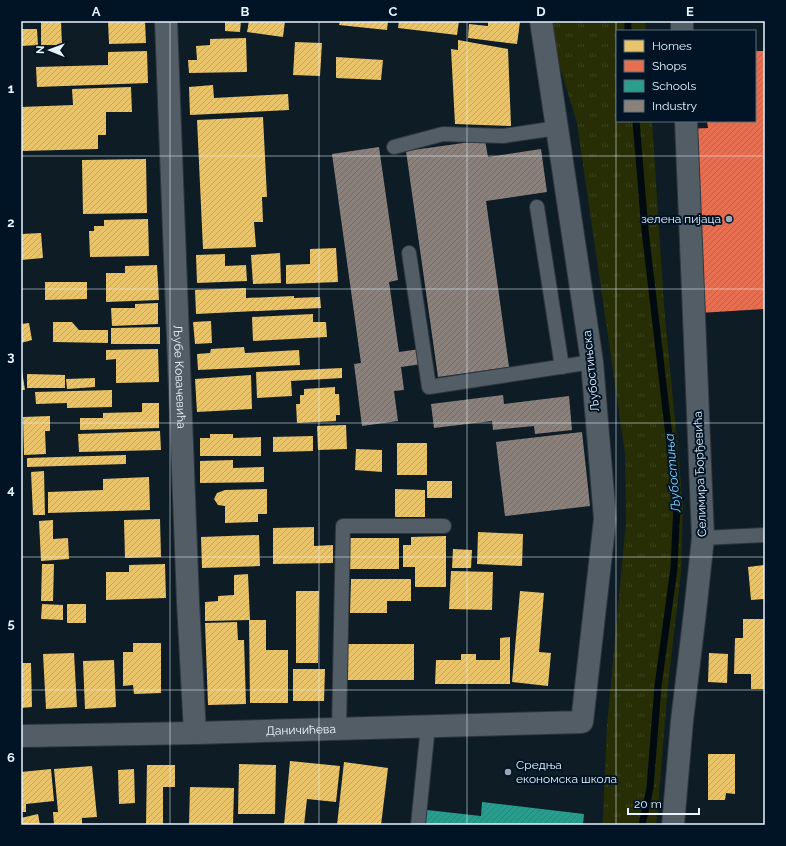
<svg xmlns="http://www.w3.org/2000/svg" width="786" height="846" viewBox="0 0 786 846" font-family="Raleway,sans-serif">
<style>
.grass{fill:url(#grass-tufts)}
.homes{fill:url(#homes-hatch)}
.shops{fill:url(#shops-hatch)}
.schools{fill:url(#schools-hatch)}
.industry{fill:url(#industry-hatch)}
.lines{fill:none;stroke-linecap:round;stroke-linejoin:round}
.stream{stroke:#010a10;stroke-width:7}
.lane-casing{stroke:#2e363f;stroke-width:16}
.street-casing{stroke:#2e363f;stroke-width:24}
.lane{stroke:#525d65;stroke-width:14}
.street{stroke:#525d65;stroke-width:22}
.grid{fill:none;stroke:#e8f4ff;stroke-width:1;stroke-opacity:0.55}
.poi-dot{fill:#9ca8b3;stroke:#001426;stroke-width:1.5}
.labels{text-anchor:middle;stroke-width:4;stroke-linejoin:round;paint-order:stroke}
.poi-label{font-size:12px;fill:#e8f4ff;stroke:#001426;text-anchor:end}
.street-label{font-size:12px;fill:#e8f4ff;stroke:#001426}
.water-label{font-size:13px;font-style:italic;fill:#7dcff4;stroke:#001426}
.neatline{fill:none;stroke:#e8f4ff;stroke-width:1.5}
.grid-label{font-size:13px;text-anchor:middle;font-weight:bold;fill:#e8f4ff}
</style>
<defs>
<pattern id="grass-tufts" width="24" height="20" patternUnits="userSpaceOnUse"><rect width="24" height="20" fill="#272e05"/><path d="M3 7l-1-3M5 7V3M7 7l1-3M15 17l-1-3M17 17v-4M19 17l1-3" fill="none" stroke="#3c431e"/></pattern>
<pattern id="homes-hatch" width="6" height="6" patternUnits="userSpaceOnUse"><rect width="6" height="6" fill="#e9c46a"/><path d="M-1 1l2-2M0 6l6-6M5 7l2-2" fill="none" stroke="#c0a562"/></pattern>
<pattern id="shops-hatch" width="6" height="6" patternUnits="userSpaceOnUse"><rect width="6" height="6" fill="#e76f51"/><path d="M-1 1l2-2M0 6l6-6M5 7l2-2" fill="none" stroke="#b76450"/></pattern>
<pattern id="schools-hatch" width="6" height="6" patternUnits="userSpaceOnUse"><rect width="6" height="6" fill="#2a9d8f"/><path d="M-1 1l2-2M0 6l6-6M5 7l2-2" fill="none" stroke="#348078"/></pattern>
<pattern id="industry-hatch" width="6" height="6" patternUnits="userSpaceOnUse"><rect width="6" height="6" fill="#8a817c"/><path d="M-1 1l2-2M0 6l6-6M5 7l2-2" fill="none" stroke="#6f6b69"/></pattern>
</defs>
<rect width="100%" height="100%" fill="#0e1c26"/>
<!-- grass -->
<polygon class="grass" points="546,21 645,21 646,31 617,31 617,121 652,121 664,306 683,505 681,572 668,685 658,806 656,825 602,825 603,818 607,725 626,522 625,453 577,123"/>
<!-- homes -->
<g class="homes">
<polygon points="41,21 61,21 62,45 41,45"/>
<polygon points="108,21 145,21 146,43 109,44"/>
<polygon points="225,21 241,21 240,32 225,31"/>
<polygon points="249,21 285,21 283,37 247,32"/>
<polygon points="340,21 388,21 387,30 339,25"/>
<polygon points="399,21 459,21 457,35 398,28"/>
<polygon points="488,21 512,21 520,22 517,44 468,38 469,24 488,26"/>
<polygon points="21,29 37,29 38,45 21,46"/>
<polygon points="246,38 247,72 189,73 188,60 197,60 196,46 210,45 210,39"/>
<polygon points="458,40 508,49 511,126 455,124 451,49 458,50"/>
<polygon points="295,42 322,43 320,76 293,75"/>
<polygon points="147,51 148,83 37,87 36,67 108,65 108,52"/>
<polygon points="336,57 383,60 381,80 336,78"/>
<polygon points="213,85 214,98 288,94 289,110 190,115 189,87"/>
<polygon points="131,87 132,112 106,112 106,135 98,135 98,149 21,151 21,107 73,105 72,89"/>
<polygon points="263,117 267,197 262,197 263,222 254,222 256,247 203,249 197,120"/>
<polygon points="146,159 147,213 83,214 82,160"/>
<polygon points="148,219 149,256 90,257 89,231 94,231 94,226 104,226 104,220"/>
<polygon points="41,233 43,258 21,260 21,234"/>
<polygon points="336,248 338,282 286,284 286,265 310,264 310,249"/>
<polygon points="280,253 281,283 253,284 251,255"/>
<polygon points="225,254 225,266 246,265 247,281 197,283 196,255"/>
<polygon points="157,265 159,300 106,302 106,273 125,273 125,266"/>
<polygon points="45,282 87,282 87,299 45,300"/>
<polygon points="246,288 246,298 294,296 294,298 320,297 321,308 196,314 195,290"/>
<polygon points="158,303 158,324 112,326 111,308 135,308 135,304"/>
<polygon points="313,314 313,322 326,322 327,337 253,341 252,317"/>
<polygon points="211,321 212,343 195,344 193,322"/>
<polygon points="53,322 72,322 79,330 108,330 108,343 53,342"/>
<polygon points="29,323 32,340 21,343 21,324"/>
<polygon points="160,327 160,344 111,344 111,328"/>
<polygon points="244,347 245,353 299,350 300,365 198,370 197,354 210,353 211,349"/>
<polygon points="158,349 159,382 116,383 116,359 106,360 106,350"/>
<polygon points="342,368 342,378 291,381 292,396 257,398 256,372"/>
<polygon points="21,371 22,371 25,390 21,390"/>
<polygon points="27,374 65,375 65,388 27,388"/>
<polygon points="251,375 252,409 197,412 195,379"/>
<polygon points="95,378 95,387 67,389 66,379"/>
<polygon points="335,387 335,394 339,394 340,415 336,415 336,421 297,423 296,404 300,404 300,395 304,395 304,389"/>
<polygon points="112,390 112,407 67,408 67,403 36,404 35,392"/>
<polygon points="142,403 159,403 159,428 80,430 80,418 103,418 103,413 142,412"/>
<polygon points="50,416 50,431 45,431 46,454 24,455 23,417"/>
<polygon points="346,425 347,449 318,450 317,426"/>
<polygon points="160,431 161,450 79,452 78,434"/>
<polygon points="210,434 233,434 233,438 261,437 261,456 200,456 200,438 210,438"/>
<polygon points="313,436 313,451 273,452 273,437"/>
<rect x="397" y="443" width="30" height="32"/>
<polygon points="356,449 382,450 382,472 355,470"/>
<polygon points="126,455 126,464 27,467 27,458"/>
<polygon points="233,460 233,468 264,467 264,482 200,483 200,461"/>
<polygon points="44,471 45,515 33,515 31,472"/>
<polygon points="149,477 150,510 48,513 48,492 103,490 103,479"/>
<rect x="427" y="481" width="25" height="17"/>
<polygon points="267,489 267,514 258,514 258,522 225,523 225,506 218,505 214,499 217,493 225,490"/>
<polygon points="395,489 425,490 425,517 395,517"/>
<polygon points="160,519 161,557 125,558 124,520"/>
<polygon points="53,520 53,539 68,538 69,559 41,561 39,521"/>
<polygon points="314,527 314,546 333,545 333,563 273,564 273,528"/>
<polygon points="478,532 523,534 522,566 477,564"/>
<polygon points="259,535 260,566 202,568 201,537"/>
<polygon points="446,536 446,587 415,587 415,567 403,567 403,545 411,545 411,537"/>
<rect x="350" y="538" width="49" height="31"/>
<polygon points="453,549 472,550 471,568 452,568"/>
<polygon points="42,564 54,564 53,601 41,601"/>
<polygon points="165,564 166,598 106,600 106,572 129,572 129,565"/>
<polygon points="765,565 765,599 751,600 748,567"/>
<polygon points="451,571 493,572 492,610 449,609"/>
<polygon points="248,574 250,620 266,620 266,650 288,650 288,703 250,703 249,620 205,621 205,602 218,601 218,596 234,595 234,575"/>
<polygon points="351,579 411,579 411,601 387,601 387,613 350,613"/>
<polygon points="296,591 319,591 318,663 296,663"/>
<polygon points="520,591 544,593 539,652 551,653 548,686 512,682"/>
<polygon points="42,604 63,605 63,620 41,619"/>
<rect x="67" y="604" width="19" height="19"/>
<polygon points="743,619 765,619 765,689 751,689 751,674 734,674 735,638 743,638"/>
<polygon points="237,622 238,640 244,640 246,704 208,705 205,623"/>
<polygon points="510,637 510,684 435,684 436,660 461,660 461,654 476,654 476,660 500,660 500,638"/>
<polygon points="133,643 161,643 161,693 134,694 133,685 123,686 123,652 133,652"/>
<polygon points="348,644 414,644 414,680 347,680"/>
<polygon points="74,653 77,707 46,709 43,654"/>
<polygon points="709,653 728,654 727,683 708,682"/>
<polygon points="114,660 116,707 85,709 83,661"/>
<polygon points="21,663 31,663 32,707 21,708"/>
<polygon points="293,669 325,669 324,701 293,701"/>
<polygon points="708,754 735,754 735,794 726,793 725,800 708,800"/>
<polygon points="290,761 340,766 336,802 307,799 304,825 284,825"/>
<polygon points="344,762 388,768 381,825 337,825"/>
<polygon points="239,764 276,765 275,814 238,814"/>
<polygon points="147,765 175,765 175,787 163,787 163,825 146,825"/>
<polygon points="92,766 97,817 82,818 82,825 54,825 53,812 58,812 54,769"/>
<polygon points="51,769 54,801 26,804 26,812 21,812 21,772"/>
<polygon points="134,769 135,803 119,804 118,770"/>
<polygon points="190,787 234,788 233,825 189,825"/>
<polygon points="38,814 40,825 21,825 21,818"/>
</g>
<!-- shops -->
<polygon class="shops" points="755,51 765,51 765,309 699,313 687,129 708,128 707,121 755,121"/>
<!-- schools -->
<polygon class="schools" points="482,802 584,814 583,825 425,825 427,810 481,816"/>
<!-- industry -->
<g class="industry">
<polygon points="485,140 488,157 541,149 547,192 486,201 509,367 438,377 406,151"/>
<polygon points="379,147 398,280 389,282 399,352 420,349 422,364 401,367 404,390 394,391 398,421 362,426 354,364 361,363 332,154"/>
<polygon points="503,395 504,404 569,396 572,430 535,434 534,426 493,430 492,421 434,428 431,404"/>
<polygon points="582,432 590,506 505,516 496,442"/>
</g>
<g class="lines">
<!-- stream -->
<g class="stream">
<polyline points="628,21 628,31"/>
<polyline points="636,121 645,230 677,504 674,568 658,686 650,788 642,825"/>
</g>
<!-- lane casing -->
<g class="lane-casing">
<g id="lane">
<polyline points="394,147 443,134 503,136 557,128"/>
<polyline points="537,207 562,367"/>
<polyline points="409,253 429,387 592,362"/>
<polyline points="703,538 765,535"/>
<polyline points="339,729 343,526 444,526"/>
<polyline points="418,825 428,726"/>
</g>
</g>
<!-- street casing -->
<g class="street-casing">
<g id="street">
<path id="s1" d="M166,21L188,602L195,733"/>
<polyline points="682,21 682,31"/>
<path id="s2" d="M21,736L195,733L582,722L605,519L592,362L541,21"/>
<polyline points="673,825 682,721 695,612 703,538 694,316 686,121"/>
</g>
</g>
<!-- lane -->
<use href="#lane" class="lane"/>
<!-- street -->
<use href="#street" class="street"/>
</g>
<!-- grid -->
<path class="grid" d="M170,21V825M319,21V825M467,21V825M616,21V825M21,156H765M21,289H765M21,423H765M21,557H765M21,690H765"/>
<!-- markers -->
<g class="poi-dot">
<circle cx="729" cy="219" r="4"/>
<circle cx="508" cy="772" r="4"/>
</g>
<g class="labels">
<!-- poi labels -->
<g class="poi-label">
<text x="721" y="223">зелена пијаца</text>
<text x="516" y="769" text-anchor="start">Средња<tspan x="516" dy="14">економска школа</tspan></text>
</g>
<!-- street labels -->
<g class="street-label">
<text transform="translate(591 371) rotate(-96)" y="4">Љубостињска</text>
<text dy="4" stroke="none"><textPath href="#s1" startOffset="356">Љубе Ковачевића</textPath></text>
<text transform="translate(700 474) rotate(-92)" y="4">Селимира Ђорђевића</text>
<text dy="4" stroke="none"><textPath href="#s2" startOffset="280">Даничићева</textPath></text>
</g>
<!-- water labels -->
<g class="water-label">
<text transform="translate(672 473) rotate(-95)" y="5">Љубостиња</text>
</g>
</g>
<!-- border -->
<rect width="786" height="846" fill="none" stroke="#001426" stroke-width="44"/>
<!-- legend -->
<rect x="616" y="30" width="140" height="92" fill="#001426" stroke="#5d6e7d"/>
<rect x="624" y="40" width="20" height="12" fill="#e9c46a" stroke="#5d6e7d"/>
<text x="652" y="50" font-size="12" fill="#e8f4ff">Homes</text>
<rect x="624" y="60" width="20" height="12" fill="#e76f51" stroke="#5d6e7d"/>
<text x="652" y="70" font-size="12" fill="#e8f4ff">Shops</text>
<rect x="624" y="80" width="20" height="12" fill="#2a9d8f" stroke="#5d6e7d"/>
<text x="652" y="90" font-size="12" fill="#e8f4ff">Schools</text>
<rect x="624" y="100" width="20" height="12" fill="#8a817c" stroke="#5d6e7d"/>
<text x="652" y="110" font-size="12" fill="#e8f4ff">Industry</text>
<!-- north arrow -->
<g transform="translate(50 50) rotate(271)" stroke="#001426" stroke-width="3" paint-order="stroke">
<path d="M0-3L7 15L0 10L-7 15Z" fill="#e8f4ff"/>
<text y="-6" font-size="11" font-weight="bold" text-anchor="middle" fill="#e8f4ff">N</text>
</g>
<!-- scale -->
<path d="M628 808v6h71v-6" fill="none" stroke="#e8f4ff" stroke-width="2"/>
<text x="634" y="808" font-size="12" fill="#e8f4ff" stroke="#001426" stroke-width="3" paint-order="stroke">20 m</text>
<rect x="22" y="22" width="742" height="802" class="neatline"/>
<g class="grid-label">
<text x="96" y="16">A</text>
<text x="245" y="16">B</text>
<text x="393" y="16">C</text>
<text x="541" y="16">D</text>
<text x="690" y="16">E</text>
<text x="11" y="93">1</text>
<text x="11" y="227">2</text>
<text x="11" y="361">3</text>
<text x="11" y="494">4</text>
<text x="11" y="628">5</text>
<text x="11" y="762">6</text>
</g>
</svg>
